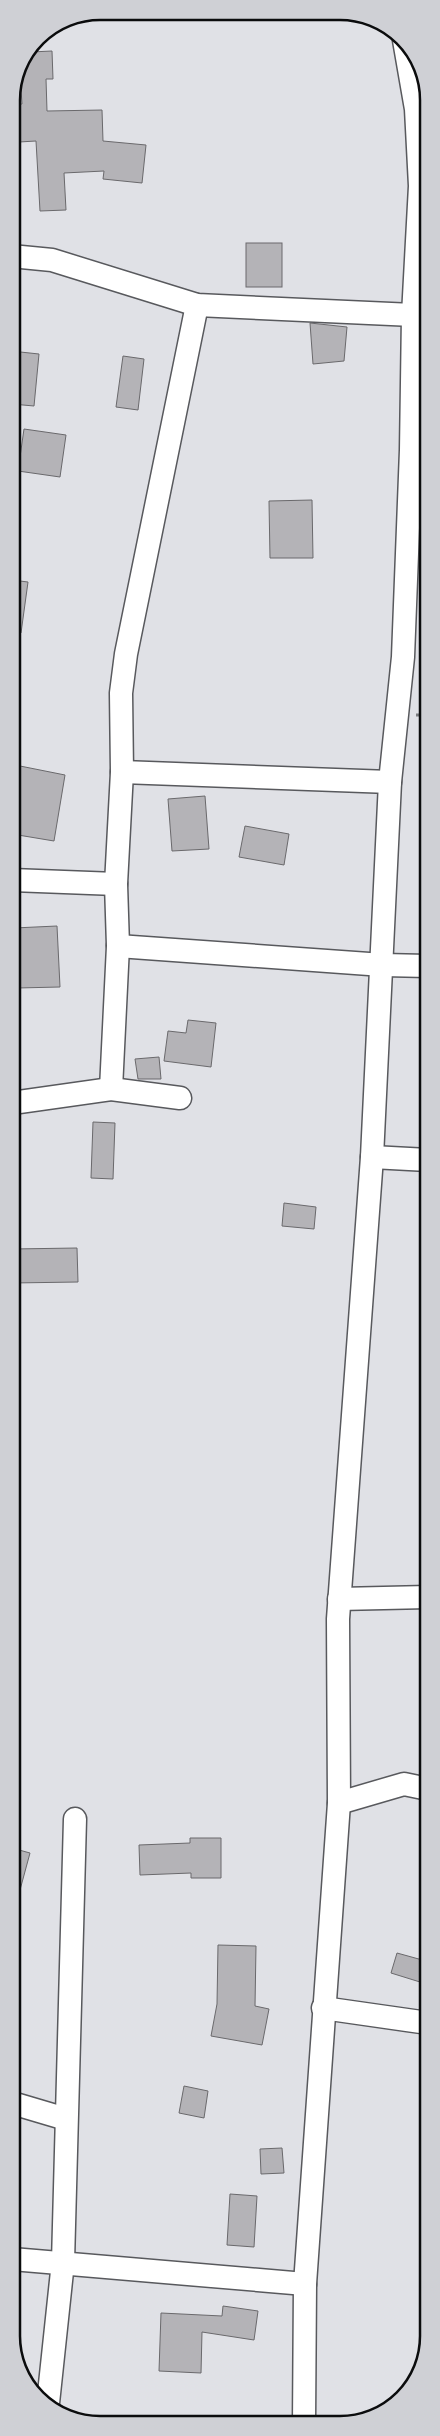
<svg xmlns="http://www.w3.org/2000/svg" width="440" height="2436" viewBox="0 0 440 2436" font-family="Karla,sans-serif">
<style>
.building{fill:#b4b3b7;stroke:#6a696c}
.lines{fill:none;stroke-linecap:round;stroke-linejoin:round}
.minor-casing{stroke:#58595d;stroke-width:25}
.path{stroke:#7b7c7f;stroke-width:3;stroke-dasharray:4 2.5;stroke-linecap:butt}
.minor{stroke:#fff;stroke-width:22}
.rim{fill:none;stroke:#0b0c0d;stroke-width:2.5}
</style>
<rect width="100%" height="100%" fill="#e0e1e6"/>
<!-- building -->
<g class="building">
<polygon points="52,51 53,79 46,79 47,111 102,110 103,141 146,145 142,183 103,179 104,171 64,173 66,210 40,211 36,141 19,142 18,104 22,104 20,75 31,52"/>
<rect x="246" y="243" width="36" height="44"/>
<polygon points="310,323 347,327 344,361 313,364"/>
<polygon points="11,351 39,354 34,406 12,404"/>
<polygon points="123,356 144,359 138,410 116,407"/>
<polygon points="24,429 66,435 60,477 18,471"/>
<polygon points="312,500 313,558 270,558 269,501"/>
<polygon points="12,580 28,582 21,633 12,632"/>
<polygon points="20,766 65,775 54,841 12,834 12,809"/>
<polygon points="205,796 209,849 172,851 168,799"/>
<polygon points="245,826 289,834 284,865 239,857"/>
<polygon points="57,926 60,987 17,988 14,928"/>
<polygon points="188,1020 216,1023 211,1067 164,1061 168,1031 186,1033"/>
<polygon points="159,1057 161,1079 138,1079 135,1059"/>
<polygon points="93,1122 115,1123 113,1179 91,1178"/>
<polygon points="284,1203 316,1207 314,1229 282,1226"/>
<polygon points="77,1248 78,1282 12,1283 12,1249"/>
<polygon points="190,1838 221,1838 221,1878 191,1878 191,1873 140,1875 139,1845 190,1843"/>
<polygon points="12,1848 30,1853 17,1901 12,1901"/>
<polygon points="218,1945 256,1946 255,2006 269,2009 262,2045 211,2036 217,2004"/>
<polygon points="397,1953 426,1961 420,1982 391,1973"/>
<polygon points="184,2086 208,2091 204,2118 179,2113"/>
<polygon points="282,2148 284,2173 261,2174 260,2149"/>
<polygon points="230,2194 257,2196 254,2247 227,2245"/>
<polygon points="223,2306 258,2311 254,2340 202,2332 201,2373 159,2371 161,2313 222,2316"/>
</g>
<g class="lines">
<!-- minor casing -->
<g class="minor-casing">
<g id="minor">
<polyline points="11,256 52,260 197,305 413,315"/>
<polyline points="122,772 390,782"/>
<polyline points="12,880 116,884"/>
<polyline points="118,946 383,965 428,966"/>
<polyline points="111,1089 118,946 116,884 122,772 121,693 126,654 197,305"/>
<polyline points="12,1103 111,1089 180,1098"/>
<polyline points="372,1157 428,1160"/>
<polyline points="339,1599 428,1597"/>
<polyline points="339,1803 404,1784 428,1789"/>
<polyline points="323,2008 428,2023"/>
<polyline points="12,2103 66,2119"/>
<polyline points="12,2259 305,2284"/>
<polyline points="48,2403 63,2262 75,1819"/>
<polyline points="304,2424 305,2284 339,1803 338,1619 372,1157 390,782 403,657 411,450 413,315 420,186 416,109 404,40"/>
</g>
</g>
<!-- path -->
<polyline class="path" points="416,715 428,715"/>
<!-- minor -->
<use href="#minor" class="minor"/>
</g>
<!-- crop -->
<path d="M0 0H440V2436H0ZM100 20H340A80 80 0 0 1 420 100V2336A80 80 0 0 1 340 2416H100A80 80 0 0 1 20 2336V100A80 80 0 0 1 100 20Z" fill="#cfd0d5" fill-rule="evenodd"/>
<path class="rim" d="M100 20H340A80 80 0 0 1 420 100V2336A80 80 0 0 1 340 2416H100A80 80 0 0 1 20 2336V100A80 80 0 0 1 100 20Z"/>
</svg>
